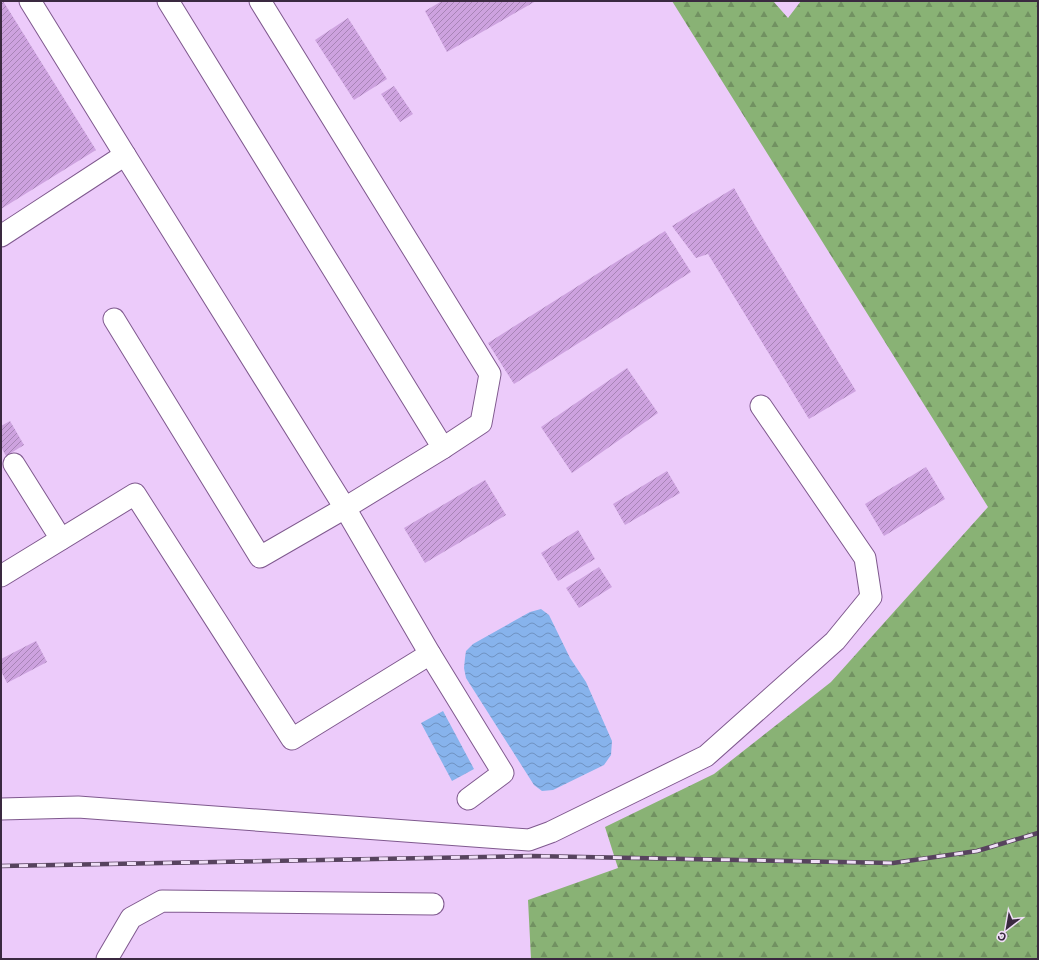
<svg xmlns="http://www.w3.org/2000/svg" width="1039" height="960" viewBox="0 0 1039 960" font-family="Inter,sans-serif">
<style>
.forest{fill:url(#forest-firs)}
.water{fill:url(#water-waves)}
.building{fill:url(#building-hatch)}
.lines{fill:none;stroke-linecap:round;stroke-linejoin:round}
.minor-casing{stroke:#7f598e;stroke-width:23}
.minor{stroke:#fff;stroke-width:21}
.rail-casing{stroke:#57435e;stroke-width:4.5}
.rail{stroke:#f0dff7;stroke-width:3;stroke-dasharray:9;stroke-linecap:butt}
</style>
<defs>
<pattern id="forest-firs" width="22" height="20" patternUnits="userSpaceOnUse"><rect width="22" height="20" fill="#89b275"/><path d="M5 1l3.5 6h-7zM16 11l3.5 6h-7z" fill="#719161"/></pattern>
<pattern id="water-waves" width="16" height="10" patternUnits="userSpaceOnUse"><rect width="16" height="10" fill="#87b3ec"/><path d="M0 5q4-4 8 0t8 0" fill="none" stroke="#6f92c1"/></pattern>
<pattern id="building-hatch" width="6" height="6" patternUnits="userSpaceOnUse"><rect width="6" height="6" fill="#cda2df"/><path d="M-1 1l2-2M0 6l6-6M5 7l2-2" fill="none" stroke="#a784b6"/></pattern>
</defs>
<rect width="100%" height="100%" fill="#eccbfa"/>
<!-- forest -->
<polygon class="forest" points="672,1 773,1 788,18 801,1 1038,1 1038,959 531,959 528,900 618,868 605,827 714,774 831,682 988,507"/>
<!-- water -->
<g class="water">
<polygon points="541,609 549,615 570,658 586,682 612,741 611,755 604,765 553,790 542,791 534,785 466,678 464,668 465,658 466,651 473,644 530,612"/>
<polygon points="443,711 474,769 452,781 421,723"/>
</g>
<!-- building -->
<g class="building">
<polygon points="1,1 3,1 96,150 1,209"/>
<polygon points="442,1 536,1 447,52 425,11"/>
<polygon points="348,18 387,79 354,100 315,40"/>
<polygon points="394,86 413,114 400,122 381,94"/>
<polygon points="734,188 755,225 856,391 809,419 708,254 696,258 672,226"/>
<polygon points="665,231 691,272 514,384 488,343"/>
<polygon points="627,368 658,413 572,473 541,427"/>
<polygon points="10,421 24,445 6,456 1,447 1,426"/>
<polygon points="926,467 945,499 884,536 865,504"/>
<polygon points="667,471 680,493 625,525 613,504"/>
<polygon points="485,480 506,515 425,563 404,528"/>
<polygon points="578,530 595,559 558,581 541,553"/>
<polygon points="599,567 612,587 579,608 566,588"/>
<polygon points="36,641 47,662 7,683 1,671 1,659"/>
</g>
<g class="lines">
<!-- minor casing -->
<g class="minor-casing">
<g id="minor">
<polyline points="30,1 125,155 345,508 430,654 503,773 468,799"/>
<polyline points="260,1 490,374 481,423 443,448"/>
<polyline points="1,236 125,155"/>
<polyline points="114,319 260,557 345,508 443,448 168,1"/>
<polyline points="14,464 61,539"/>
<polyline points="1,576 135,494 292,739 430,654"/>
<polyline points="1,809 78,807 529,840 551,832 706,756 835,641 871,597 865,558 761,406"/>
<polyline points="107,959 131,918 162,901 433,904"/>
</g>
</g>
<!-- minor -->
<use href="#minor" class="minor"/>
<!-- rail casing -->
<g class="rail-casing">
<polyline id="rail" points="1,866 531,856 893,863 977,851 1038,833"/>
</g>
<!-- rail -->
<use href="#rail" class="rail"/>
</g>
<!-- border -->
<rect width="1039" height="960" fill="none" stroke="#3a2940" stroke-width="4"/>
<!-- north arrow -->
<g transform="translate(1007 928) rotate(211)" stroke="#f0dff7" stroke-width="3" paint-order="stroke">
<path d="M0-3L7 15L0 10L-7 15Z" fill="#3a2940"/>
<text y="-6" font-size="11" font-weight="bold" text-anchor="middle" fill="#3a2940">С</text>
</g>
</svg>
